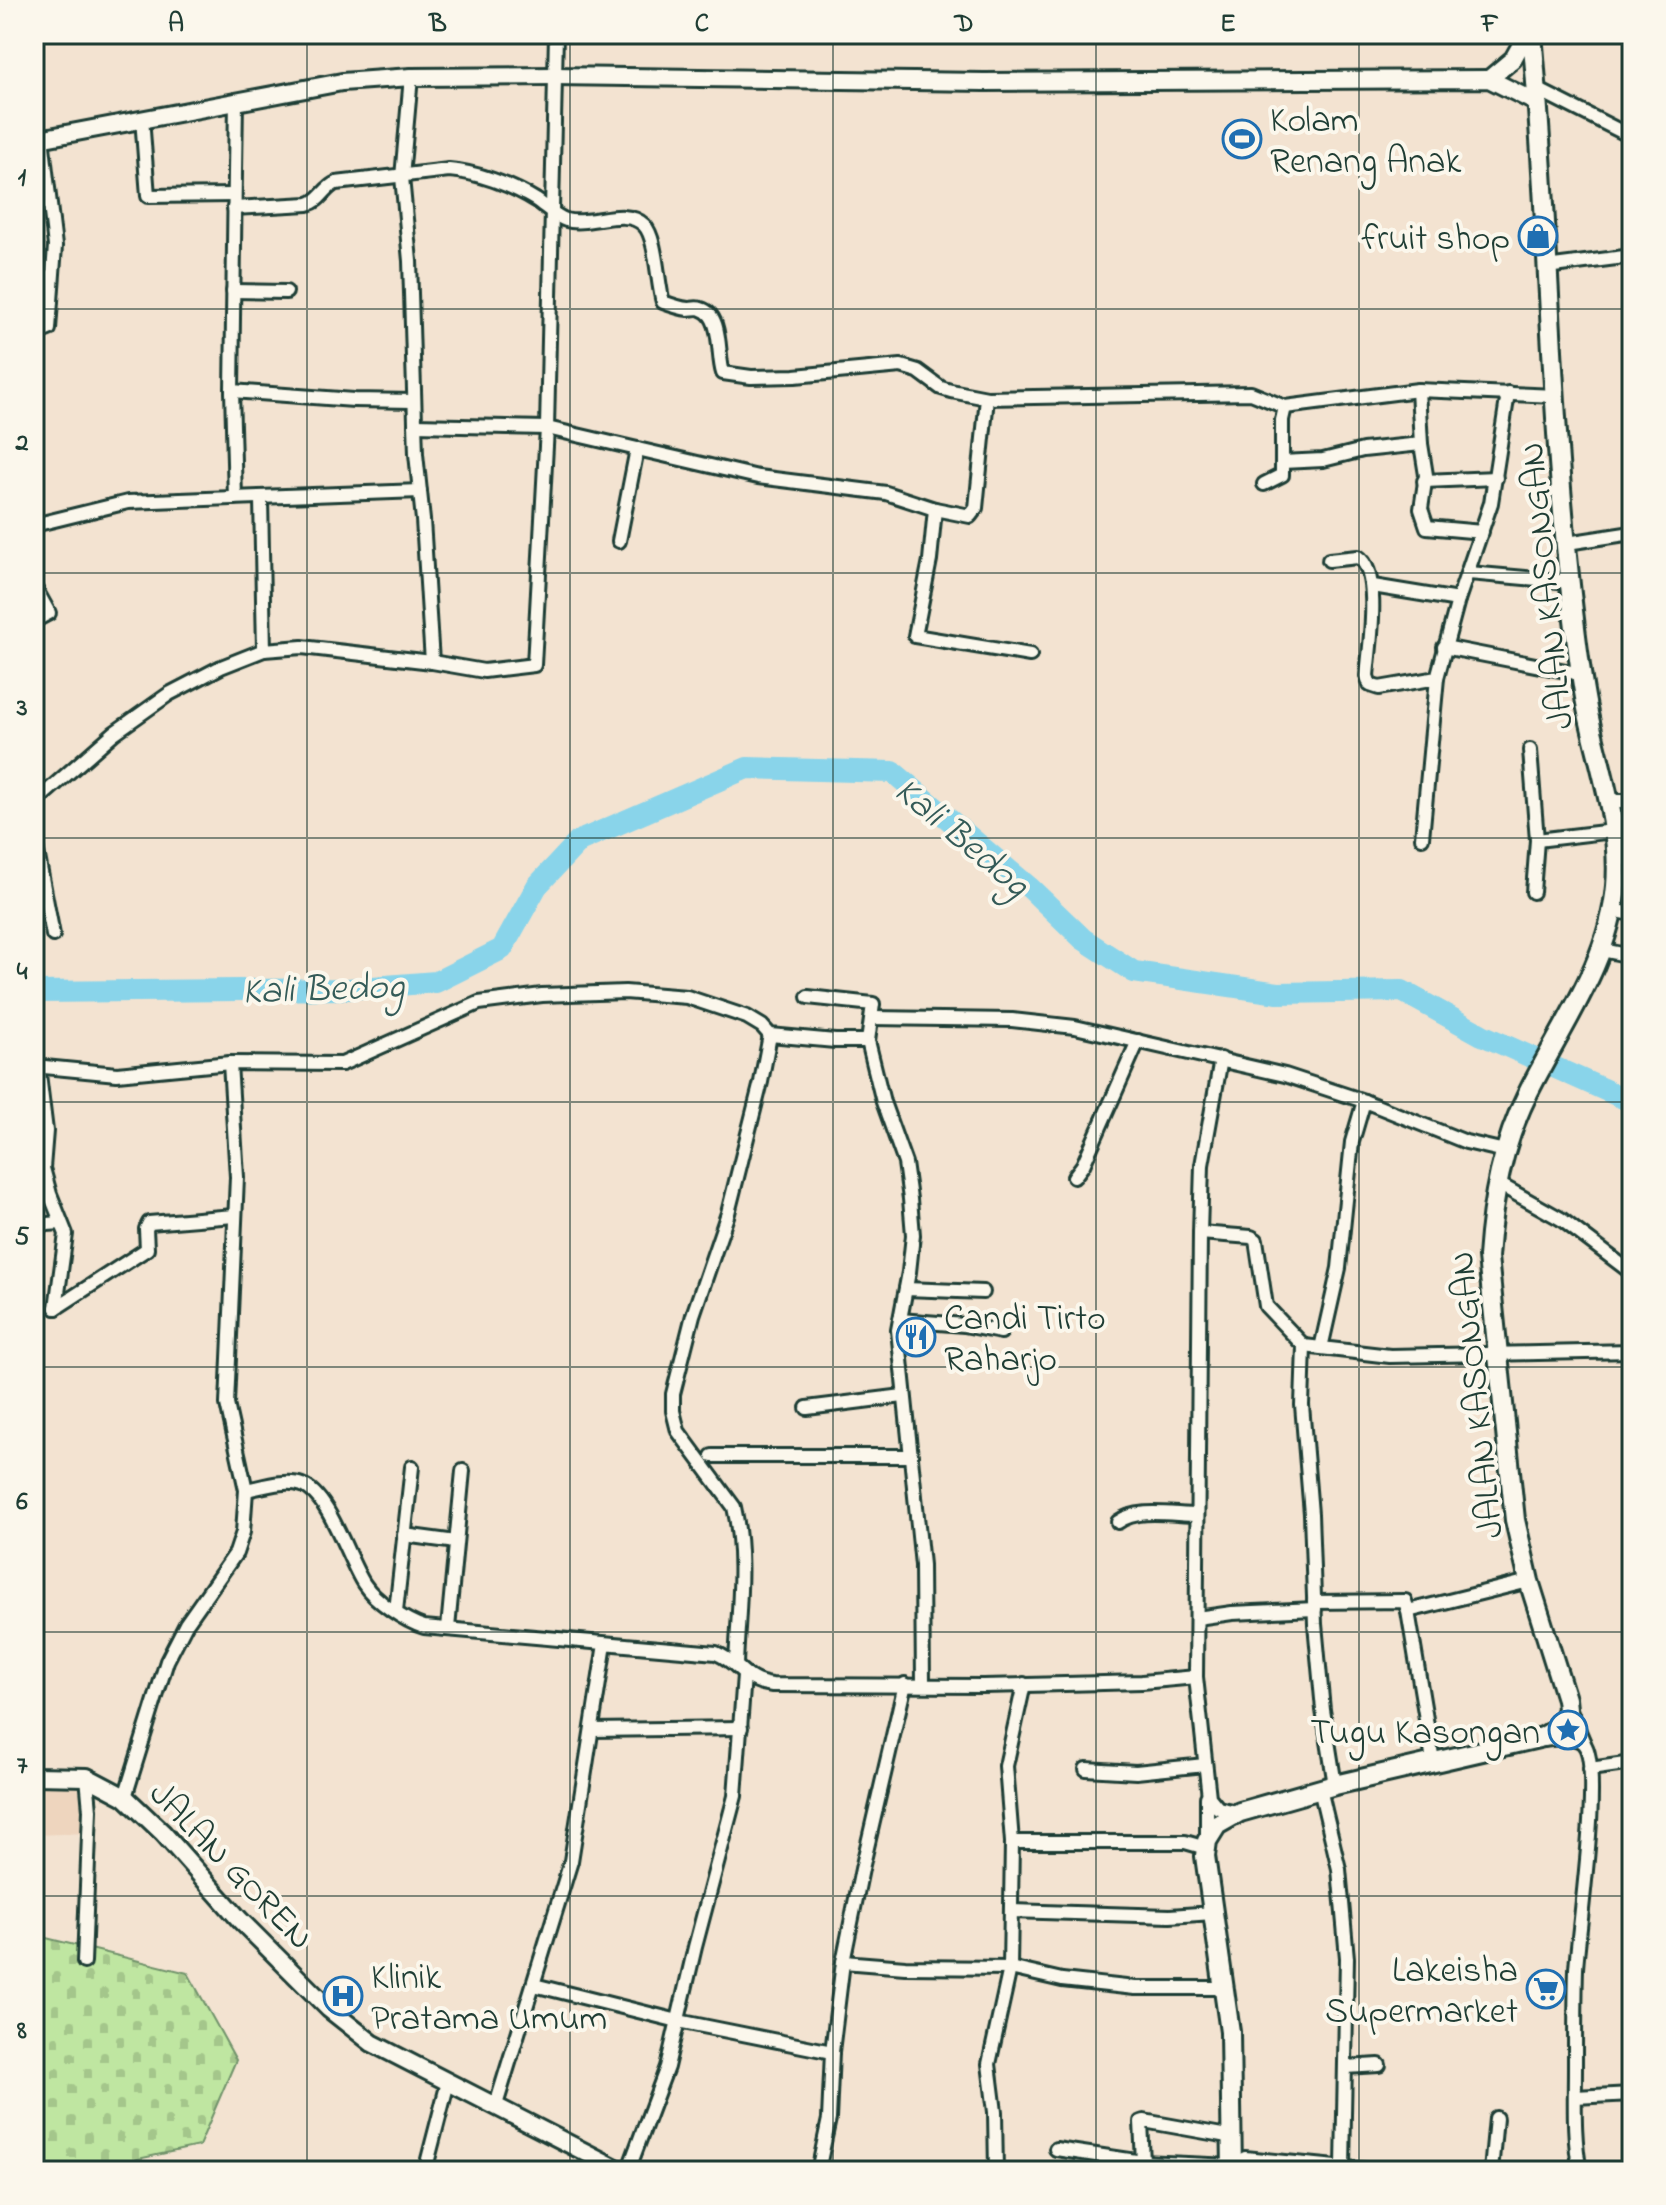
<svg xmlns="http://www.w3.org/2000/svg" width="1666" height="2205" viewBox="0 0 1666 2205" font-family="'Indie Flower',sans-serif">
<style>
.built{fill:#eed5be}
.cemetery{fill:url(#cemetery-stones);stroke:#6f926a;stroke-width:2}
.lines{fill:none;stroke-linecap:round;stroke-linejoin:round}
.river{stroke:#89d4ea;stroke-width:22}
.minor-casing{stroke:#1f3d34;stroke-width:18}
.tertiary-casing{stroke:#1f3d34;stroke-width:22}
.secondary-casing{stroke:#1f3d34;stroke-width:24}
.minor{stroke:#fbf7ec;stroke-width:12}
.tertiary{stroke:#fbf7ec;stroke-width:16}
.secondary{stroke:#fbf7ec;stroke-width:18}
.grid{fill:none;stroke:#1f3d34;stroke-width:2;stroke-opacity:0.55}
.labels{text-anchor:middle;stroke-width:8;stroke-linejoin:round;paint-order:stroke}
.poi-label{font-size:36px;fill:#1f3d34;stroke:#fbf7ec;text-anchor:start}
.street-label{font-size:36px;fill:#1f3d34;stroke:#fbf7ec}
.water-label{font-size:38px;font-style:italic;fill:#345b58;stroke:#fbf7ec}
.neatline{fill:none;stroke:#1f3d34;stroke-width:3}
.grid-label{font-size:26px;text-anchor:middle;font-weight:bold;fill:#1f3d34}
</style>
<defs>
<pattern id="cemetery-stones" width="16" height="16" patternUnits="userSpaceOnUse" patternTransform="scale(2)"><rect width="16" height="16" fill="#bfe6a1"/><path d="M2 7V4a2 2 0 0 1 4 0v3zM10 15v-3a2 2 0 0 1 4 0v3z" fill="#a4c68b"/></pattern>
</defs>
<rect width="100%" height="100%" fill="#f3e3d1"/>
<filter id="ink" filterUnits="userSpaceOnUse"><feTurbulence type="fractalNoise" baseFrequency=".0125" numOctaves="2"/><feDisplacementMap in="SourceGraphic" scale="16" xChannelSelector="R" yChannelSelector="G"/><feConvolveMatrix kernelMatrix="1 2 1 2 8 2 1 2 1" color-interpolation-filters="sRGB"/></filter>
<g filter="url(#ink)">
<!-- built -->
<polygon class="built" points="84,1770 87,1833 34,1835 34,1772"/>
<!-- cemetery -->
<polygon class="cemetery" points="34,1935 188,1973 236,2060 199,2146 96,2168 67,2166 66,2171 34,2171"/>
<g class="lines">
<!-- river -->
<polyline class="river" points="34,992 348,989 436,982 502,949 537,886 579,841 747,768 893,772 1031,889 1083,939 1134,972 1278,993 1402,991 1482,1035 1632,1102"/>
<!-- minor casing -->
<g class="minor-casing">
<g id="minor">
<polyline points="411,77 402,177 410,261 416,454 423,520 432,662"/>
<polyline points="1537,89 1632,137"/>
<polyline points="142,118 148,196 234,195"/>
<path d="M234,208L308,204C321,201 324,188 336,183L449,170C476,172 512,185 536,200C545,206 556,217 566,220C589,227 625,206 644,225C657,238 657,283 663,302C671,305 679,308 688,309C692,309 697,307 701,309C723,315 717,356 723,373L751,377L795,376L901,366L918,371L941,388L951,391L987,398L1251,393L1285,407L1418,390L1556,396"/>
<polyline points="1546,267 1632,256"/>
<polyline points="233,291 286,292"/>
<polyline points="34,335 49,329 55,246 42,138"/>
<polyline points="232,391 354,400 414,401"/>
<polyline points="415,425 547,428 758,477 886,493 935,509 970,516 976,508 987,398"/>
<polyline points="1421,444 1426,475 1421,509 1427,527 1482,532"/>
<polyline points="1282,462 1323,460 1363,450 1421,444 1418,390"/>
<polyline points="1424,481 1496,478"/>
<polyline points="1264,484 1282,475 1282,420 1285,407"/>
<polyline points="235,498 232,391 236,100"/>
<polyline points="261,499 264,650"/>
<polyline points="935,509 930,560 915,636 1030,655"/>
<polyline points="34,525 128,502 420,491"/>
<polyline points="619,541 637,449"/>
<polyline points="1567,543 1632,533"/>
<path d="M1329,560L1358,557C1382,572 1369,650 1367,676L1370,685L1379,688L1437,678"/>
<polyline points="1469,573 1570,582"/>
<polyline points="34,586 49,613 34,621"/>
<polyline points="1373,586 1458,600"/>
<polyline points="1444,647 1581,674"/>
<polyline points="1530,750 1537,840 1533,892"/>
<polyline points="1608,801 1632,801"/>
<polyline points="34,803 114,733 169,694 221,667 264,650 302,647 432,662 484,671 534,665 547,428 556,34"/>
<polyline points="34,836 53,935"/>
<polyline points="1422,838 1437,678 1458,600 1491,503 1508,393"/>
<polyline points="1537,840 1613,831"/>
<polyline points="1612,910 1632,914"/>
<polyline points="1602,950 1632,956"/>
<polyline points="808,997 873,1004 868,1041 883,1102 905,1163 910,1199 913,1235 909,1272 898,1330 922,1565 923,1684"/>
<polyline points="872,1018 1012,1020 1075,1027 1285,1075 1364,1101 1466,1142 1505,1151"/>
<polyline points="1221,1059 1202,1165 1200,1233 1196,1677 1209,1797 1218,1808 1237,1812"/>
<polyline points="34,1066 117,1074 230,1063 342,1064 479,1003 542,995 625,992 687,997 747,1017 762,1026 770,1035 835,1041 868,1041"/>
<polyline points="38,1066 46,1131 43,1168 50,1194 66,1234 56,1308"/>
<polyline points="1074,1177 1083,1165 1138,1041"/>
<polyline points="1497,1183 1561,1219 1632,1273"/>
<polyline points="34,1225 61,1223"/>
<polyline points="1200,1233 1251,1237 1256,1240 1266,1306 1304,1346 1390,1356 1632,1351"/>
<polyline points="906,1289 983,1292"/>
<polyline points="56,1308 147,1249 146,1229 149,1223 234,1216"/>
<polyline points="900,1320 964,1325 1001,1332"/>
<polyline points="1304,1346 1302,1405 1311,1514 1315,1624 1323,1710 1335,1785"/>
<polyline points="1321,1348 1339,1268 1352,1142 1364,1101"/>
<polyline points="807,1408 903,1396"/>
<polyline points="712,1456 911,1456"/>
<polyline points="34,1484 36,1485"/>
<path d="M246,1490C262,1487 286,1479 302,1485C329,1494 348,1560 364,1584C375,1601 405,1621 424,1627L716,1653C742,1664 742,1681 772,1685L983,1686L1142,1682L1196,1677"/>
<path d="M1118,1522C1138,1507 1173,1515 1197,1515"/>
<polyline points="404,1535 456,1542"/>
<polyline points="1314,1602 1405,1601 1408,1611 1529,1581"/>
<polyline points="396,1611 412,1467"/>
<polyline points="1408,1611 1433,1761"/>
<polyline points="1197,1618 1232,1613 1315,1609"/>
<polyline points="448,1628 463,1471"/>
<path d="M736,1664C738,1612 746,1558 734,1507L678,1431L673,1411V1394L693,1315L728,1213L761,1082L770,1035"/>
<polyline points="1568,1705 1584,1743"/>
<polyline points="592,1730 741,1728"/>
<path d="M1543,1740C1554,1739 1576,1734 1584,1744C1603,1766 1578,1931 1576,1969C1575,2002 1575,2034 1575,2067C1575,2102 1573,2136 1580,2171"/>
<polyline points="1086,1769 1136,1772 1205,1765"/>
<polyline points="1590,1769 1632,1763"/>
<polyline points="1320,1789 1339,1869 1347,1958 1343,2167"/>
<polyline points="125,1797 167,1661 186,1624 236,1553 243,1532 246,1490 227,1404 237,1177 230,1063"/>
<polyline points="1207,1797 1207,1838"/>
<polyline points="1012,1842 1185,1842 1206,1848"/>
<polyline points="1011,1911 1170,1916 1213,1913"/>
<polyline points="84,1962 90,1810 87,1777"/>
<polyline points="843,1962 905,1967 1010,1968 1062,1980 1135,1988 1225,1988"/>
<polyline points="534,1985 678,2021 832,2052"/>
<polyline points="1346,2067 1379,2065"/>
<polyline points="1575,2097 1632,2094"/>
<polyline points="496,2105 571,1861 605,1644"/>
<polyline points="1056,2149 1143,2162 1232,2166 1245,2158 1377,2171"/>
<polyline points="1143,2162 1141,2122 1144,2121 1233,2137"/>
<polyline points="425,2171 448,2082"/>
<polyline points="628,2171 667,2067 695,1947 735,1796 744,1675"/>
<polyline points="818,2171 829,2119 832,2052 843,1962 862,1869 905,1684"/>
<polyline points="996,2171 995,2112 989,2064 1010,1968 1012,1842 1006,1766 1024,1684"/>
<polyline points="1491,2171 1496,2118"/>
</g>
</g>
<!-- tertiary casing -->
<g class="tertiary-casing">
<g id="tertiary">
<polyline points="1489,79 1513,59 1527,34"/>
<polyline points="34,140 342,82 411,77 554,76 984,82 1489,79 1537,103"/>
<polyline points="34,1776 87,1777 125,1797 163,1833 240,1920 329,2009 372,2043 622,2171"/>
</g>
</g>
<!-- secondary casing -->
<g class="secondary-casing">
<path id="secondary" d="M1232,2171L1230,2032L1205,1856L1207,1841L1217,1825L1240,1812L1335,1785L1543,1737L1561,1726L1567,1709L1566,1699L1529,1581L1515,1520L1488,1257C1492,1200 1502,1145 1528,1093C1561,1026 1609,963 1616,886C1621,830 1601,772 1589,718C1580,677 1576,635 1571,594C1550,408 1549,220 1532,34"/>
</g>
<!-- minor -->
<use href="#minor" class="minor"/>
<!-- tertiary -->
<use href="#tertiary" class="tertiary"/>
<!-- secondary -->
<use href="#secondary" class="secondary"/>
</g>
</g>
<!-- grid -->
<path class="grid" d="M307,34V2171M570,34V2171M833,34V2171M1096,34V2171M1359,34V2171M34,309H1632M34,573H1632M34,838H1632M34,1102H1632M34,1367H1632M34,1632H1632M34,1896H1632"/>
<!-- icons -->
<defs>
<g id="stadium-ring" transform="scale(2)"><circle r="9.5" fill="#fbf7ec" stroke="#1f6fb2" stroke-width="1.5"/><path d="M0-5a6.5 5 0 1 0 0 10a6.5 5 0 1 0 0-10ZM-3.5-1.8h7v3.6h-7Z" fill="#1f6fb2"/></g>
<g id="shop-ring" transform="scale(2)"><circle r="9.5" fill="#fbf7ec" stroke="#1f6fb2" stroke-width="1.5"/><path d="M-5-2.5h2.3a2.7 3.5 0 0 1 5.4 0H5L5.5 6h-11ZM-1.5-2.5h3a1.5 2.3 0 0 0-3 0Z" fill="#1f6fb2"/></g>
<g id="restaurant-ring" transform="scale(2)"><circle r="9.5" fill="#fbf7ec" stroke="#1f6fb2" stroke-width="1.5"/><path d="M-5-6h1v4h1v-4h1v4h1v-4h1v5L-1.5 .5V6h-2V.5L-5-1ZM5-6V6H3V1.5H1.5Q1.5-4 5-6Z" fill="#1f6fb2"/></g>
<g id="sight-ring" transform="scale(2)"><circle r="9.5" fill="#fbf7ec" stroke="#1f6fb2" stroke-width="1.5"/><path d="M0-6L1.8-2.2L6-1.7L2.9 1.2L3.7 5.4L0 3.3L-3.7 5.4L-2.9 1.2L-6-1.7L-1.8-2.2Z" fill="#1f6fb2"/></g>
<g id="supermarket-ring" transform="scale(2)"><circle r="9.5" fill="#fbf7ec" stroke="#1f6fb2" stroke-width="1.5"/><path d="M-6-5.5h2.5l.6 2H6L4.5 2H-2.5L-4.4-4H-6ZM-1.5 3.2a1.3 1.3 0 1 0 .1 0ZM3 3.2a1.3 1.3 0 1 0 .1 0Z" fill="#1f6fb2"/></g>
<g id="hospital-ring" transform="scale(2)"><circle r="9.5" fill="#fbf7ec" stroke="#1f6fb2" stroke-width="1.5"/><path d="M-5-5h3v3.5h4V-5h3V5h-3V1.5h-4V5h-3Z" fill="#1f6fb2"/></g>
</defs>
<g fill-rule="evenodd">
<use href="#stadium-ring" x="1242" y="139"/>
<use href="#shop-ring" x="1538" y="236"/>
<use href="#restaurant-ring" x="916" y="1337"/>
<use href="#sight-ring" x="1568" y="1730"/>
<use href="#supermarket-ring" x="1546" y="1989"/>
<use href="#hospital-ring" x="343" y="1996"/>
</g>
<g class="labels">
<!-- poi labels -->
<g class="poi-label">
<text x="1270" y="131">Kolam<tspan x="1270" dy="41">Renang Anak</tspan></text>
<text x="1510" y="249" text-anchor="end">fruit shop</text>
<text x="944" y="1329">Candi Tirto<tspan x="944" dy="41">Raharjo</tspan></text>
<text x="1540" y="1743" text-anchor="end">Tugu Kasongan</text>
<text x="1518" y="1981" text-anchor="end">Lakeisha<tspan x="1518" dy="41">Supermarket</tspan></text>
<text x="371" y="1988">Klinik<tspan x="371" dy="41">Pratama Umum</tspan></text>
</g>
<!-- street labels -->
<g class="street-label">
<text transform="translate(1544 586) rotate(-96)" y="13">JALAN KASONGAN</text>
<text transform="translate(1474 1395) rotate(-96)" y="13">JALAN KASONGAN</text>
<text transform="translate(233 1864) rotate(46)" y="13">JALAN GOREN</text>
</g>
<!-- water labels -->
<g class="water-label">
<text transform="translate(963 836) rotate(40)" y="13">Kali Bedog</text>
<text transform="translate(323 987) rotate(-2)" y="13">Kali Bedog</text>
</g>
</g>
<!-- margin -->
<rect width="1666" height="2205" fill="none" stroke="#fbf7ec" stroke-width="88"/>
<rect x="44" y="44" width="1578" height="2117" class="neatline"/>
<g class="grid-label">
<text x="176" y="31">A</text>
<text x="438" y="31">B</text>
<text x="702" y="31">C</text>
<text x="964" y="31">D</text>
<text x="1228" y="31">E</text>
<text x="1490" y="31">F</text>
<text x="22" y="185">1</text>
<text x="22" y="450">2</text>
<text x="22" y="715">3</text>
<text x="22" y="979">4</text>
<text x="22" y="1244">5</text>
<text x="22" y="1509">6</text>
<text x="22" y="1773">7</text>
<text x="22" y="2038">8</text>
</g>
</svg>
